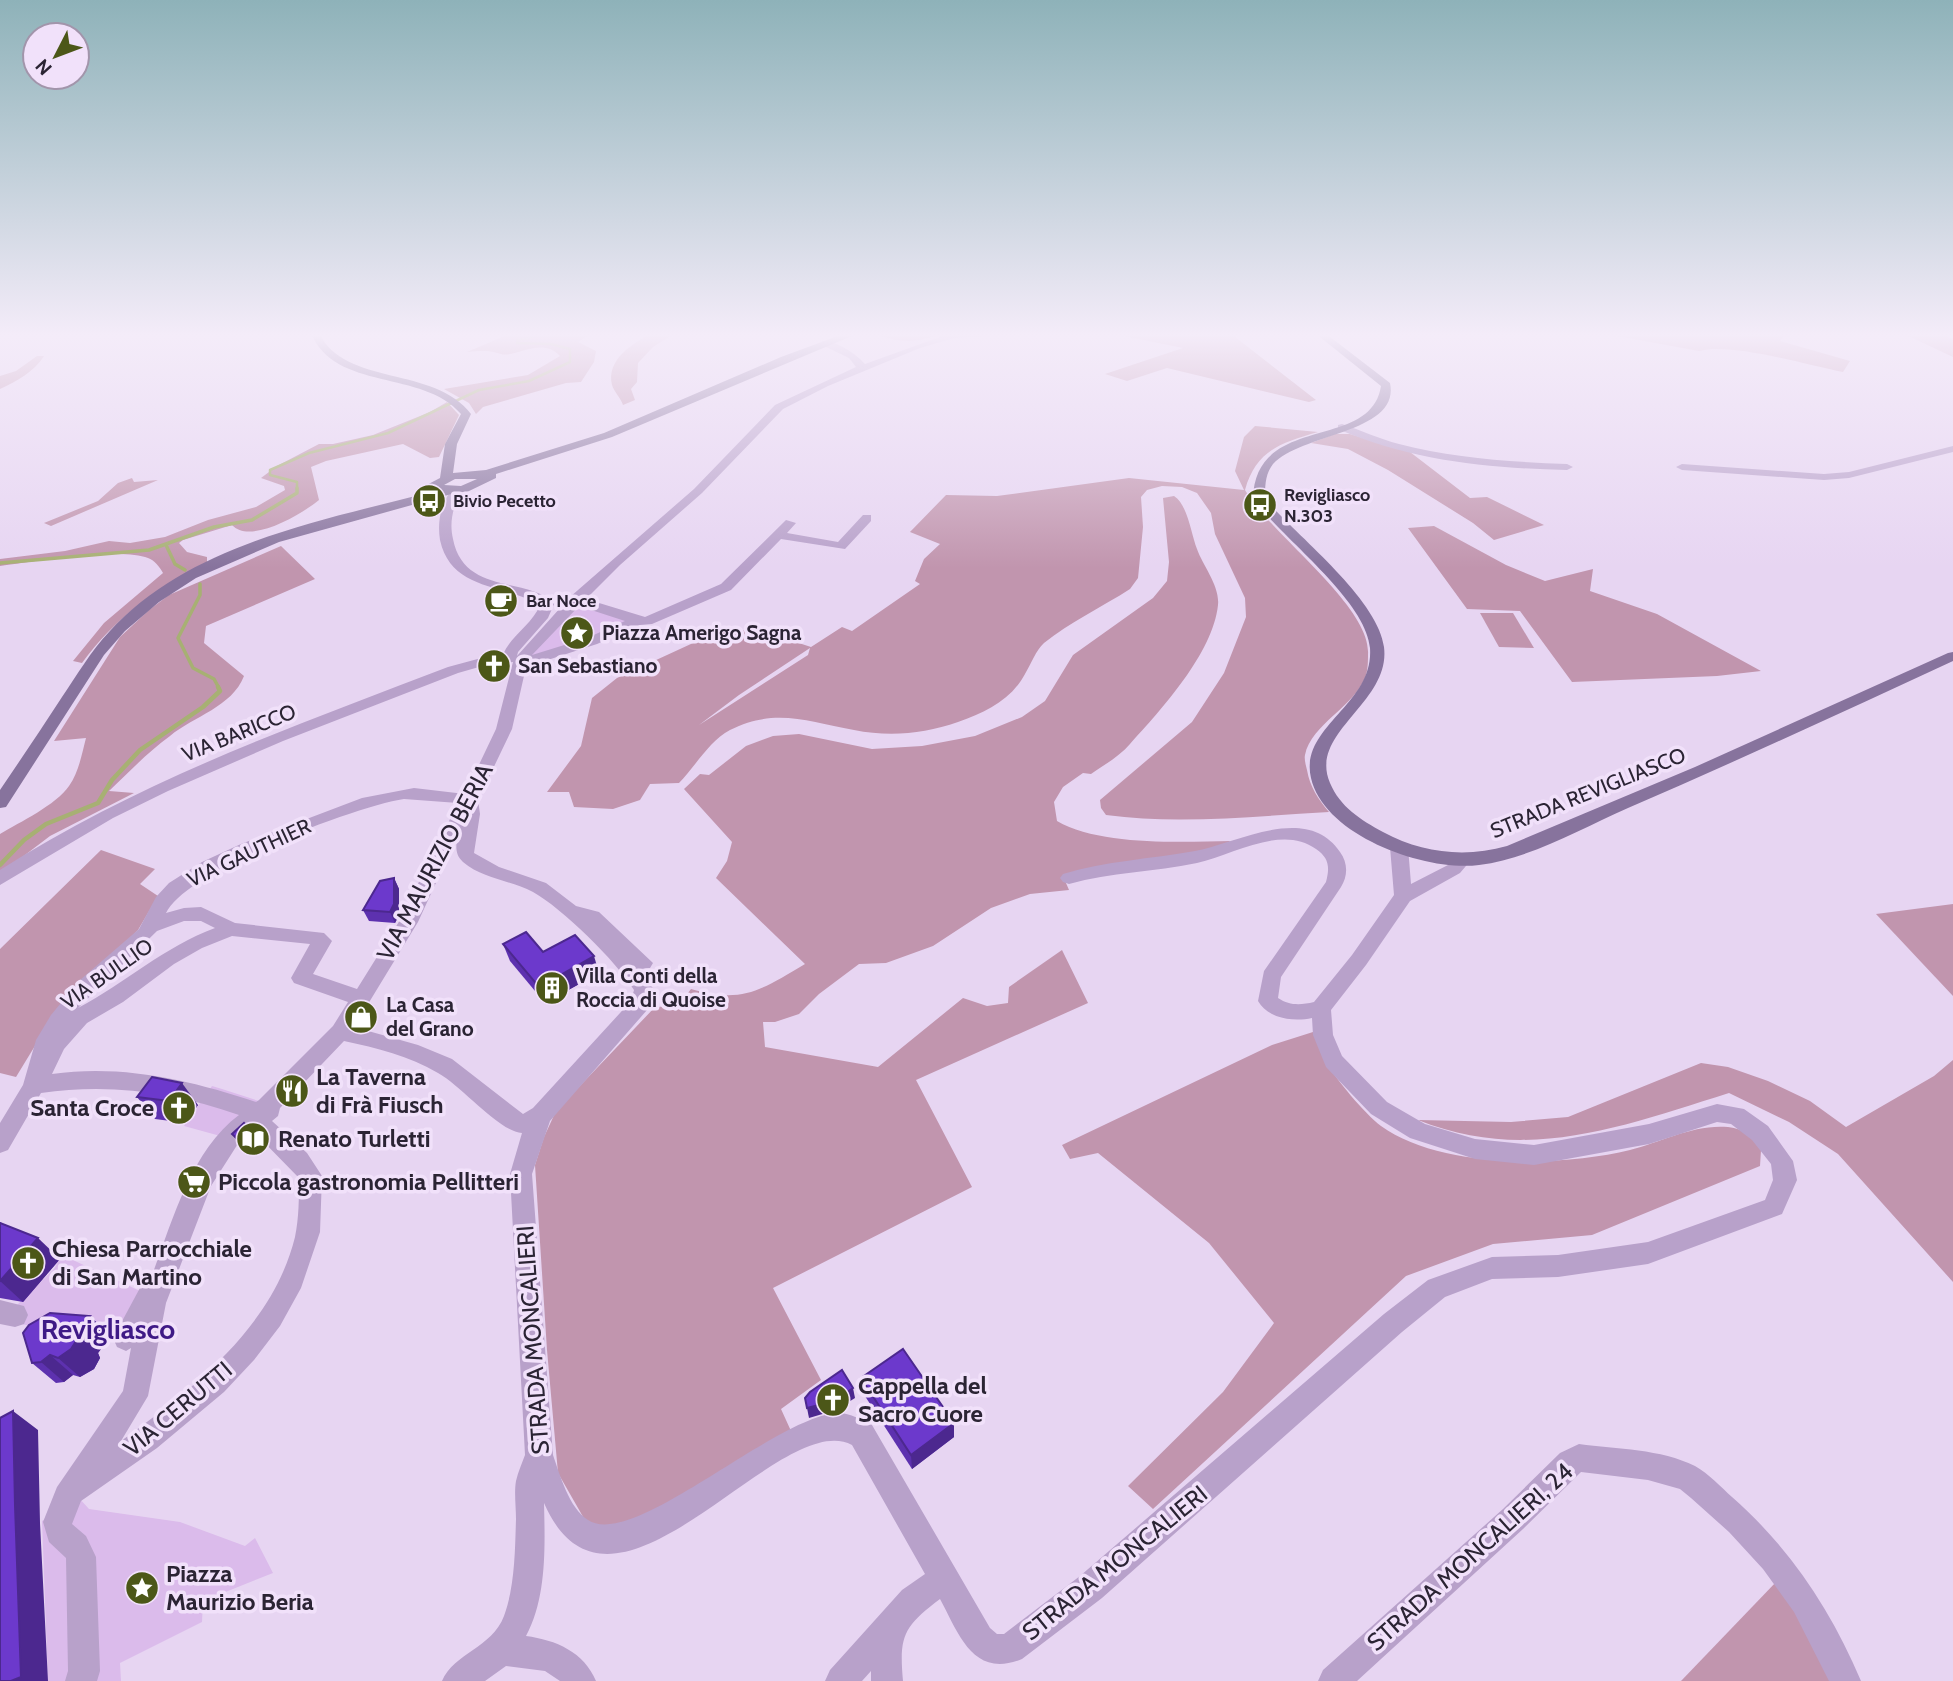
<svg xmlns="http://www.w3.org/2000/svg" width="1953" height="1681" viewBox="0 0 1953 1681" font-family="Cabin,sans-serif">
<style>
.green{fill:#c195ae;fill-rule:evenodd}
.plaza{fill:#dbbbeb}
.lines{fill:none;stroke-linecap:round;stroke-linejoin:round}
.stream-far2{stroke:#a7b073;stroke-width:2.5}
.stream-far1{stroke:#a7b073;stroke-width:3.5}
.stream{stroke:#a7b073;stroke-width:4.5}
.street{fill:#b8a1ca;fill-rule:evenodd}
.secondary{fill:#87739d;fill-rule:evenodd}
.wall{fill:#5d31af}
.shaded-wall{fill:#4c288f}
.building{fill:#6c39cc;stroke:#4c288f;stroke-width:2}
.labels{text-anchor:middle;stroke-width:7;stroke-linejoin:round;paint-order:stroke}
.far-poi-label{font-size:18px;font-weight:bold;fill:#2b2434;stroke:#f1e1fa;text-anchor:start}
.poi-label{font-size:21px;font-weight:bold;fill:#2b2434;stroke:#f1e1fa;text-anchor:start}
.street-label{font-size:21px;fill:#2b2434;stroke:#f1e1fa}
.near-street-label{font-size:24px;fill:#2b2434;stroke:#f1e1fa}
.near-poi-label{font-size:24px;font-weight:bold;fill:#2b2434;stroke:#f1e1fa;text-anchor:start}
.near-quarter-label{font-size:28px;font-weight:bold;fill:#3f1a86;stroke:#f1e1fa}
</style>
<rect width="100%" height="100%" fill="#e7d5f2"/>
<!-- green -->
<g class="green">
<path d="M512,333H592L578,342L596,351L594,362L581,382L566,383L483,407L476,414L469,403L444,389L528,375L560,356C542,336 515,358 501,354C487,350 482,351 467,352Z"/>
<path d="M651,333H675L653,347L638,363L637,382L631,389L635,400L623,405C621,398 614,392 612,385C606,359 633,344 651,333Z"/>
<path d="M872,333H945C915,343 902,344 872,333Z"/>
<polygon points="1124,333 1230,333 1316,400 1309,402 1167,368 1127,381 1105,374 1183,348 1119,335"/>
<path d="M1601,333H1775L1785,335L1780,341L1850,361L1843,372C1807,365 1731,342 1699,351Z"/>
<polygon points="1902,333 1937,333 1953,339 1953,357"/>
<path d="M37,356H44C34,372 17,381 0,389V376L16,371Z"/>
<path d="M447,402L459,415L439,457L430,458L403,444L326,461L311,467L319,500C302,514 250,545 232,525L183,540L179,543L187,552L207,557V563C157,587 115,618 82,663L73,661L104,623L163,573C160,567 154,560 148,558C120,547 33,562 0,566V559L65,551L109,541L130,543L165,537L208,520L256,507L285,490L284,486L261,478L277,466L319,444H333L373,435L430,412Z"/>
<path d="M1255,426L1318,432C1281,443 1256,450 1245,490C1271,535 1371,606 1368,654C1368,660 1368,669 1366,675C1356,706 1311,724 1305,755C1304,759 1306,766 1307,770C1310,787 1318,799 1329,812C1255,816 1179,825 1106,815L1101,808L1100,800L1192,722L1224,673L1246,617L1245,598L1215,534L1211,513L1197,493L1182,487L1162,486L1147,490L1141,497L1143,527L1138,578L1130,589C1102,607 1070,622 1044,643C1036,650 1031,664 1025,674C1011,700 986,712 958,722C924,734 889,737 854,730C808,722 776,707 730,730C709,741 695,767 679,783L650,784L640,800L613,809L574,807L569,792H547L581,746L592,698L617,678L717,632C749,625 780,637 811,647L842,627L852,631L920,584L915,581L924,559L940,544L910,532L946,495L997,496L1129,478L1244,490L1235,471L1244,437ZM810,648L808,655L699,725L739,695Z"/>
<polygon points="1335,434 1350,434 1410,452 1470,498 1487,497 1544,525 1494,540 1473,523 1388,470 1348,449 1311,443"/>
<polygon points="132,478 134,482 158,480 51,526 44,523 98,501 118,483"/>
<path d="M1174,496C1188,505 1191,534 1197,549C1203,566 1220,586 1218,605C1213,653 1161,710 1130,744C1120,756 1104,765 1091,774L1083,773L1063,787L1054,802L1057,821C1100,846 1181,842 1231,841L1216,848L1063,876L1069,890L1030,894L991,908L933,946L886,963L859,964L819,994L799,1014L775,1022H763L765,1047L878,1067L963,998L987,1006L1008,1003L1009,987L1062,950L1088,1003L916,1080L972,1187L773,1288L821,1380L781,1409L791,1431L672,1507L601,1529L586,1522L558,1473L547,1350L535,1165L544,1137L556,1111L655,1007L678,1006L691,989C743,1004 761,990 805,964L716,878L727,861L732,842L684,789L700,774L709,775L746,746L773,736L799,734L872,749L922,746L975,736L1022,717L1045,701L1073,655L1153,598L1167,581L1169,562L1163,498Z"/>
<polygon points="1434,526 1506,565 1545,581 1593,569 1590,591 1657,614 1761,671 1717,676 1572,682 1520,611 1467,609 1408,528"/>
<path d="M281,546L315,579L206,626L204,643L244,676C232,707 194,716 170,736C148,752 129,772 109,791L134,793L50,836L0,874V834C20,822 56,805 69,786C79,772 82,753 86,738L54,741L120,637L149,610L169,595Z"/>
<polygon points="1480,613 1513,613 1534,648 1499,647"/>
<polygon points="101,850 155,869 140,884 158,896 138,930 55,1013 16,1077 0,1073 0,949"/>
<polygon points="1953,904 1953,996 1876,914"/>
<path d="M1313,1032C1317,1041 1320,1052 1325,1061C1337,1080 1363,1112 1381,1126C1440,1169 1561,1167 1630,1150C1661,1142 1694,1124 1728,1127C1745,1129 1751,1136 1761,1150L1760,1166L1592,1235L1493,1244L1406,1276L1153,1509L1128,1486L1223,1392L1274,1323L1209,1243L1098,1153L1070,1159L1062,1145L1272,1045Z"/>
<path d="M1953,1060V1282L1838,1154L1789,1122L1729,1093C1623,1126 1527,1164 1418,1120L1511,1122L1568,1117L1701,1063L1728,1067L1768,1081L1810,1101L1846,1127L1934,1076Z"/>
<polygon points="1777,1581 1799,1611 1831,1681 1681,1681"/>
</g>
<!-- plaza -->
<g class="plaza">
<polygon points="571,604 638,621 519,664"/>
<polygon points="212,1086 222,1089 265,1103 224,1137 184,1126"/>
<polygon points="62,1255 140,1291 120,1338 85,1336 21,1324 16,1306 54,1269"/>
<polygon points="79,1498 89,1509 180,1522 245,1546 255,1538 273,1573 203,1601 202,1622 120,1663 121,1681 48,1681 42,1521"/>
</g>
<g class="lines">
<!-- stream-far2 -->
<polyline class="stream-far2" points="297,489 297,482 270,475 270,470 309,453 388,433 479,390 529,381 570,362 570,349 551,344 517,343 518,340 552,333"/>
<!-- stream-far1 -->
<g class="stream-far1">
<polyline points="166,545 175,564 185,570"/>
<polyline points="0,563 149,550 214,527 252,520 297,493 297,488"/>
<polyline points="200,584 200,595 178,638 193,668 214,679 219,688"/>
</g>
<!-- stream -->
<polyline class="stream" points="0,865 24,840 46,824 98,803 112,780 140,750 203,707 220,691 218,687"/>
<!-- street -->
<g class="street">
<path d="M951,333H990L985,336L954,338L920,348L828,386L783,409L702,493L620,565L586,599L645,617L721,584L786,520L796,523L787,533L838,542L863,515H871V521L845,549L781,539L731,590L652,624L640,625L597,644L526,667L512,729L478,800L480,814L474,853L499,867L546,883L576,906L599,912L653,963L650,968L640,969L654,990L647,1010L550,1121L532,1174L553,1455C560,1475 569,1508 588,1520C633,1550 774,1417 837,1413C848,1412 862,1420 872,1425L990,1628L997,1634H1004L1080,1576L1384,1314L1428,1280L1492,1257L1558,1255L1648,1242L1765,1200L1773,1180L1771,1164L1752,1140L1731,1124L1717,1122L1649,1144L1534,1165L1475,1159L1410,1138L1371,1114L1326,1067L1313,1035L1312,1018C1294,1022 1268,1019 1258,1001L1264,971L1326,882C1330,867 1329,858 1316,849C1282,824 1233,855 1197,863C1154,872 1111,872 1069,884L1063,882L1060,878L1063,874C1106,861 1150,859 1195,851C1238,843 1307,803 1340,852C1348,863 1348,876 1341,887L1281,977L1278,998C1290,1006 1301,1005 1314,1002L1352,955L1394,895L1390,847L1393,843H1405L1408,847L1411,884L1448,865L1456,856H1468L1471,860L1460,873L1410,901L1366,965L1331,1010L1333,1035L1342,1056L1387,1102L1425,1124L1475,1139L1534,1145L1649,1124L1717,1104L1744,1109L1768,1126L1793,1161L1797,1180L1782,1214L1648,1264L1558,1277L1492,1279L1445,1297L1402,1332L1102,1598L1022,1659C973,1679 959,1634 940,1599C903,1627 899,1636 903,1681H871V1671L862,1681H825L830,1670L902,1590L925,1574L852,1445C778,1406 612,1658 544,1503C545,1546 547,1597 526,1636C556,1640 584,1652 596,1681H560L545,1671L506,1666L485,1681H442C454,1653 492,1648 504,1616C515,1586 515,1550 516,1519C516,1507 514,1492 516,1481C518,1472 522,1463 525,1455L510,1174L522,1133C498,1131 463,1087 438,1073C409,1056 377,1048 344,1041L280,1108L278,1116L272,1121L307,1153L322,1176L320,1232L301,1288L280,1326L254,1360L224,1392L157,1448L81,1501L72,1524L86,1536L96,1557L100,1671L97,1681H65L68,1671L66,1558L49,1542L43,1522L57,1487L123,1391L131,1348L126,1351L117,1347L113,1338L141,1286L149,1283C171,1227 189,1152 239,1115C175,1092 109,1083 41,1093L8,1150L0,1153V1123L23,1085L36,1040L51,1015L80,980L139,929L156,897L169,883L202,862L241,844L362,798L414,788L465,794L496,729L513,662L486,665L458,673L283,741L168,791L113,818L0,885V870C139,781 294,726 448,667L485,657L503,655C510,636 532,625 540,605C505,584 451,591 440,540C437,521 441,504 452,489L462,491C453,506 449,522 453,539C464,596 530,576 554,604L548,618L518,652L517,656L570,597L694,489L775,405L856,367L849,358L822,345V341C837,341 855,353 865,364ZM579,606L625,621L587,638L532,655ZM404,799L458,803L400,920L357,989L313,974L332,941L324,933L235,923L201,907L184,908L166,913C187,870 356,806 404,799ZM457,837C456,847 455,855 463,862C483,879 510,880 533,892C562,908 617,962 634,990L631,1001L533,1108L523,1114L452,1059L418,1045L354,1027L418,922ZM184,921H201L215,928C164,947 125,983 78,1008L157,931ZM232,936L310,944L291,978L294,983L348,1002L333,1026L259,1100L256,1102C190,1080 122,1064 52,1074L64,1049L87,1023L123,1002L174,964L202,948ZM252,1130L299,1178C299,1198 299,1218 295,1237C273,1327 192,1390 121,1441L148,1396L166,1303L211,1186L241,1139Z"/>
<path d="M1342,424C1361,430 1379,439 1399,444C1453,458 1511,462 1567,464L1573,467L1567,470C1489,468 1411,461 1338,429V425Z"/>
<polygon points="1953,446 1953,452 1849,478 1824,480 1682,470 1676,467 1682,464 1824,474 1849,472"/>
<polygon points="0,1300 24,1306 28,1315 24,1324 15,1327 0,1324"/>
<path d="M1579,1444C1617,1449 1661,1449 1695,1466C1709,1474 1721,1487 1732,1497C1790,1548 1831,1610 1861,1681H1829L1794,1612L1763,1569L1729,1532L1691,1498L1680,1489L1648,1480L1581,1472L1523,1529L1357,1681H1318L1323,1670L1503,1509L1560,1453Z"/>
</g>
<!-- secondary -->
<g class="secondary">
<path d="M311,333H319C345,387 434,365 471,414L457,444L453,473L486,470L604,433L781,357L846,333H859L612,437L496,474V478L467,492L455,493L279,542L196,578L159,602L125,631L104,655L6,807L0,808V790C21,759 42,728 62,697C77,675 91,651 109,632C187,546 315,522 423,494L417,491L419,489L440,478L445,444L461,414C423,369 335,392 311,333ZM455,479H477L461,486L444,485Z"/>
<path d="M1315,333H1325L1390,383C1401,435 1294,433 1271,467C1265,476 1265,488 1265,499C1297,536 1378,599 1384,647C1391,703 1308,732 1330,783C1340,807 1361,820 1383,832C1422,853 1465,858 1507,846L1695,767L1948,653L1953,652V661C1845,711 1737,761 1628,808C1580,829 1532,858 1479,865C1426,872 1324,836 1311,778C1299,726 1374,705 1370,648C1366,600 1282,538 1253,499C1255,412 1371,452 1381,386Z"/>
</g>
</g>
<!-- wall -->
<g class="wall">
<polygon points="394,878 399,889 399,915 395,923 369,921 363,910"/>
<polygon points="503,944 543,952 599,973 545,1003 510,961"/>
<polygon points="137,1097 198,1105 186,1123 155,1119"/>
<polygon points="232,1134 255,1134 262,1144 250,1154 240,1145"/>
<polygon points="0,1222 60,1259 23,1302 0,1298"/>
<polygon points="23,1333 111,1336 98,1353 100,1358 94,1369 80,1377 73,1375 64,1382 56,1383 32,1363"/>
<polygon points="861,1378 954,1437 912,1469 863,1393"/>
</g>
<!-- shaded-wall -->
<g class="shaded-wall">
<polygon points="394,878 399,889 399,915 395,923 390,912"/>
<polygon points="594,956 599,973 545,1003 539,987"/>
<polygon points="182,1083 198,1105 186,1123 169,1101"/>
<polygon points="255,1134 262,1144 250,1154 242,1143"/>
<polygon points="38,1238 60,1259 23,1302 0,1281"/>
<polygon points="90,1316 111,1336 98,1353 100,1358 94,1369 80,1377 58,1358"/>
<polygon points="50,1355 73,1375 64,1382 41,1362"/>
<polygon points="853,1388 855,1398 836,1410 809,1418 807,1408"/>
<polygon points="13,1411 38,1430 40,1523 48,1681 11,1681"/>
<polygon points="954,1423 954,1437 912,1469 911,1455"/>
</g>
<!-- building -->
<g class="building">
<polygon points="394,878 394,904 390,912 363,910 380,881"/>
<polygon points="526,932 543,952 575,935 594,956 539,987 503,944"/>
<polygon points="152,1077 182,1083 169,1101 137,1097"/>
<polygon points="244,1123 255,1134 242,1143 232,1134"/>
<polygon points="0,1223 38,1238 0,1281"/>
<polygon points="50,1313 90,1316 76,1333 78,1338 71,1349 58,1358 50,1355 41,1362 32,1363 23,1333 29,1325"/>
<polygon points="903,1349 954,1423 911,1455 861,1378"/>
<polygon points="842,1370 853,1388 835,1401 807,1408 805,1398 810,1392"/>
<polygon points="13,1411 15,1505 21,1677 11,1681 0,1681 0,1418"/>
</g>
<!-- sky -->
<linearGradient id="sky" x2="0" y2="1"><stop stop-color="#8eb2b9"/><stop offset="0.59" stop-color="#f4ecf9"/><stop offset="1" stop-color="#f4ecf9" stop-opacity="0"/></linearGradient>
<rect width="1953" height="568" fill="url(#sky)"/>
<!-- icons -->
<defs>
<g id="bus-disc" transform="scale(1.75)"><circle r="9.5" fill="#4c5718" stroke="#f1e1fa"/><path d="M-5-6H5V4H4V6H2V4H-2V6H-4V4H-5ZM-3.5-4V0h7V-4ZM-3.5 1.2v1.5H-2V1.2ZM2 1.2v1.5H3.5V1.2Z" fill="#fff"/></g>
<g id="cafe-disc" transform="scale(1.75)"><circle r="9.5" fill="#4c5718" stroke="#f1e1fa"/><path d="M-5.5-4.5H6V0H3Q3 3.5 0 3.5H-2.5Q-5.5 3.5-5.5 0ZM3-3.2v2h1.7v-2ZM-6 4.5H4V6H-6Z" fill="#fff"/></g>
<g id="sight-disc" transform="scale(1.75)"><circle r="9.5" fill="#4c5718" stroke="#f1e1fa"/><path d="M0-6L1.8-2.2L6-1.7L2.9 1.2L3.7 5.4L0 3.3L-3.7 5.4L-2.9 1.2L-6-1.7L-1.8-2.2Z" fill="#fff"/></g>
<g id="church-disc" transform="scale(1.75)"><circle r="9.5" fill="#4c5718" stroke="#f1e1fa"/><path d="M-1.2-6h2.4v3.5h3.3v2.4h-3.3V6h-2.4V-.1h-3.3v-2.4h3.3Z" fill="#fff"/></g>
<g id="building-disc" transform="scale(1.75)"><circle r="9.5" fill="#4c5718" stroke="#f1e1fa"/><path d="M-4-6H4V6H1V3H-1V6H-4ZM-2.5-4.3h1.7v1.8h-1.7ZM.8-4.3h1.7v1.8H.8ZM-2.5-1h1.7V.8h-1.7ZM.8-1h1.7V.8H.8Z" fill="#fff"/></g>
<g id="shop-disc" transform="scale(1.75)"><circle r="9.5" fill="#4c5718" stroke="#f1e1fa"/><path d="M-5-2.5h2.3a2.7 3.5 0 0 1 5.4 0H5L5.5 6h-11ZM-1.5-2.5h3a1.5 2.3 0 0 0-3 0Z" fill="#fff"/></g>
<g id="restaurant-disc" transform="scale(1.75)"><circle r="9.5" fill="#4c5718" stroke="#f1e1fa"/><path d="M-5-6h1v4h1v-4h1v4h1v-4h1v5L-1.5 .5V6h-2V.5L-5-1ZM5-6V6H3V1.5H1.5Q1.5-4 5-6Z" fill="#fff"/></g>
<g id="library-disc" transform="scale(1.75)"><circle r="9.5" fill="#4c5718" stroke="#f1e1fa"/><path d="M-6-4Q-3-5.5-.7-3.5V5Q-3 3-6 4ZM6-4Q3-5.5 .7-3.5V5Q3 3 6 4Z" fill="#fff"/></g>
<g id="supermarket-disc" transform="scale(1.75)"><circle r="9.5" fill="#4c5718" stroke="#f1e1fa"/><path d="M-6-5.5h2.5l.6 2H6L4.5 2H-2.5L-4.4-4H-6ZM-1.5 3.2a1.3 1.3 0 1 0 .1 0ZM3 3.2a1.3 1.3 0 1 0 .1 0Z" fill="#fff"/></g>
</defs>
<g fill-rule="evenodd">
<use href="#bus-disc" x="429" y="501"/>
<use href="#bus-disc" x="1260" y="505"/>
<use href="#cafe-disc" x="501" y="601"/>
<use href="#sight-disc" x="577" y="633"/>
<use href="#church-disc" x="494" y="666"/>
<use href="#building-disc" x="552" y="988"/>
<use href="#shop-disc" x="361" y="1017"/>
<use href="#restaurant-disc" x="292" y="1091"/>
<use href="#church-disc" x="179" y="1108"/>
<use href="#library-disc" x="253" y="1139"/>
<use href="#supermarket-disc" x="194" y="1182"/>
<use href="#church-disc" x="28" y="1263"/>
<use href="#church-disc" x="833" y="1400"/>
<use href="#sight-disc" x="142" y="1588"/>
</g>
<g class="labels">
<!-- far-poi labels -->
<g class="far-poi-label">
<text x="1284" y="501">Revigliasco<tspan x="1284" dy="21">N.303</tspan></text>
<text x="453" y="507">Bivio Pecetto</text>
<text x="526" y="607">Bar Noce</text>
</g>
<!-- poi labels -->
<g class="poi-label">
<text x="602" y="640">Piazza Amerigo Sagna</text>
<text x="518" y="673">San Sebastiano</text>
<text x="576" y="983">Villa Conti della<tspan x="576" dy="24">Roccia di Quoise</tspan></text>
<text x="386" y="1012">La Casa<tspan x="386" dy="24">del Grano</tspan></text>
</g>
<!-- street labels -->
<g class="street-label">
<text transform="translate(239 733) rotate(-22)" y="7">VIA BARICCO</text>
<text transform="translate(1588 793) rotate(-22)" y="7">STRADA REVIGLIASCO</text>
<text transform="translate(249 853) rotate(-25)" y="7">VIA GAUTHIER</text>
<text transform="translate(107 974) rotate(-35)" y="7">VIA BULLIO</text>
</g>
<!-- near-street labels -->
<g class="near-street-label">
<text transform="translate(435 862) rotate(-62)" y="8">VIA MAURIZIO BERIA</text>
<text transform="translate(533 1340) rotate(-94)" y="8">STRADA MONCALIERI</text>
<text transform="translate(178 1409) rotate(-40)" y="8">VIA CERUTTI</text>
<text transform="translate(1470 1557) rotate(-42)" y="8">STRADA MONCALIERI, 24</text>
<text transform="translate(1115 1563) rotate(-39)" y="8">STRADA MONCALIERI</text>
</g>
<!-- near-poi labels -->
<g class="near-poi-label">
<text x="316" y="1085">La Taverna<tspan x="316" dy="28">di Frà Fiusch</tspan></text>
<text x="154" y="1116" text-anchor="end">Santa Croce</text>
<text x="278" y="1147">Renato Turletti</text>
<text x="218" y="1190">Piccola gastronomia Pellitteri</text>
<text x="52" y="1257">Chiesa Parrocchiale<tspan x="52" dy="28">di San Martino</tspan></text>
<text x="858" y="1394">Cappella del<tspan x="858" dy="28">Sacro Cuore</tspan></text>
<text x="166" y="1582">Piazza<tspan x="166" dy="28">Maurizio Beria</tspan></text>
</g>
<!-- near-quarter labels -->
<g class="near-quarter-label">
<text x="108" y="1339">Revigliasco</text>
</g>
</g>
<!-- north arrow -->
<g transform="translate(56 56) rotate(228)"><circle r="33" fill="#f1e1fa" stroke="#a295ab" stroke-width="2"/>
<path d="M0-5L12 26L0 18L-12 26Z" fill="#4c5718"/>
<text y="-10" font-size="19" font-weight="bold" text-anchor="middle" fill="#2b2434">N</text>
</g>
</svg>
